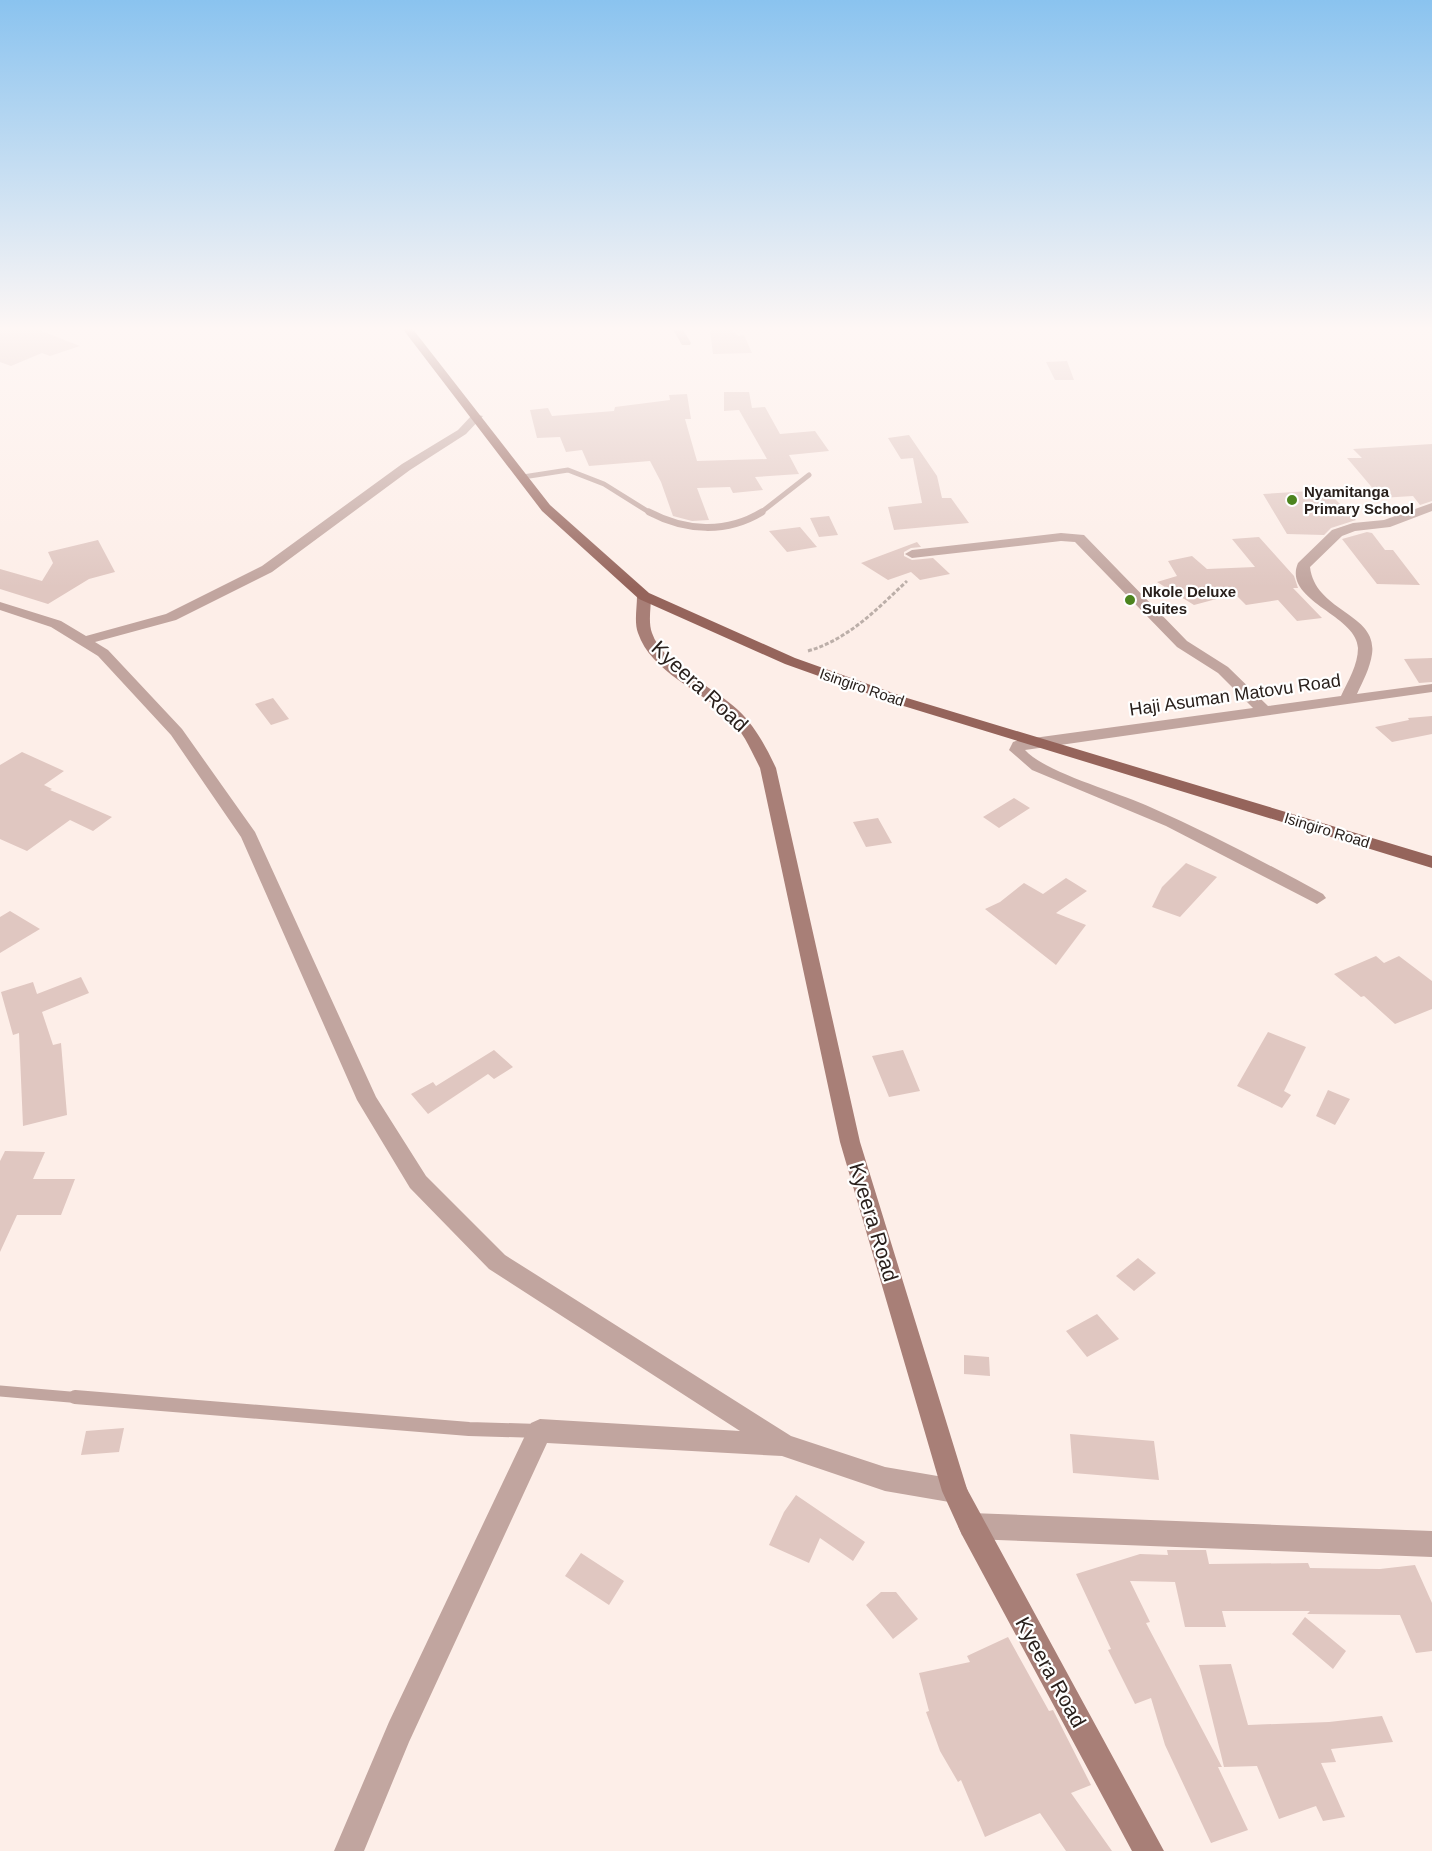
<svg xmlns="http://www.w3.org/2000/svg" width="1432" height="1851" viewBox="0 0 1432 1851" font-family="Arial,sans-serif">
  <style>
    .building { fill: #e0c7c1 }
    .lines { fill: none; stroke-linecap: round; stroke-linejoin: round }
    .path { stroke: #bcafa9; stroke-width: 3; stroke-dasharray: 4 2; stroke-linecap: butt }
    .lane-far3 { stroke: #c1a59f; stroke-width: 5 }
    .lane-far2 { stroke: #c1a59f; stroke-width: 7 }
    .lane-far1 { stroke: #c1a59f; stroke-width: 11 }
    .lane { stroke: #c1a59f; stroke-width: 14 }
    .street { fill: #c1a59f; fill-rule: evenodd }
    .secondary { fill: #a87f77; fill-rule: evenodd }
    .primary { fill: #95645b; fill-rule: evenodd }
    .poi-dot { fill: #4c841e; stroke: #fff; stroke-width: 2 }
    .labels { text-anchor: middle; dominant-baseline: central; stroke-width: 4.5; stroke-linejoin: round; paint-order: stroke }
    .far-poi-label { font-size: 15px; font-weight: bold; fill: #29201c; stroke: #fff; text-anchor: start }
    .far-street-label { font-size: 15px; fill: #29201c; stroke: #fff }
    .street-label { font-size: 18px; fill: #29201c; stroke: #fff }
    .near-street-label { font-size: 21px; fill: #29201c; stroke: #fff }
  </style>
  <rect width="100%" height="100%" fill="#fdeee8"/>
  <path class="building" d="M 0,328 L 34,328 L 80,346 L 50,356 L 42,353 L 11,366 L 0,362 Z
    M 728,328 L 739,336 L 744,335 L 752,353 L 713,354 L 710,331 Z
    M 1067,361 L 1074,380 L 1055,380 L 1046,362 Z
    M 724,392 L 749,392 L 752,408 L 765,407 L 780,434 L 815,431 L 829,451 L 789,455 L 799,474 L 755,477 L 763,490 L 733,493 L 730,487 L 697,488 L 709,520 L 692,521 L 673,516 L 661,482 L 650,461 L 589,466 L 582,450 L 566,452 L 560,437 L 537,438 L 530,410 L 548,408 L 552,416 L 614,411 L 615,407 L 670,400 L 669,395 L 687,394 L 691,419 L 685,419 L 697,461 L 767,459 L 739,410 L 724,411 Z
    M 909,435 L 937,476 L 942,498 L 951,498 L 969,523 L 894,530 L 888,507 L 922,503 L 913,458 L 901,459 L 888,438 Z
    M 1432,444 L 1432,501 L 1420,505 L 1413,496 L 1381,498 L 1347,458 L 1362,458 L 1353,449 Z
    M 1326,490 L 1356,520 L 1331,528 L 1324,535 L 1287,534 L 1263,494 Z
    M 829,516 L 838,535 L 819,537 L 810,518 Z
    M 800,527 L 817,547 L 787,552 L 769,531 Z
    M 1367,532 L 1372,533 L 1385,550 L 1393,550 L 1420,585 L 1377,584 L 1342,539 Z
    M 1259,537 L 1294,576 L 1298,588 L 1293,588 L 1322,618 L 1297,621 L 1278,600 L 1246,605 L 1235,594 L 1194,605 L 1157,582 L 1177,576 L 1168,561 L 1192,556 L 1207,569 L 1255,567 L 1232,539 Z
    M 98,540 L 115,572 L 89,579 L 48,604 L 0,589 L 0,569 L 42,581 L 53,563 L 48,552 Z
    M 917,542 L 921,547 L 911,548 L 904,552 L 904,556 L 912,560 L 933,558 L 950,574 L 920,580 L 911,572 L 888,580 L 861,563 Z
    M 1432,658 L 1432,682 L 1419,683 L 1404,659 Z
    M 273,698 L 289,719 L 271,725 L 255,704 Z
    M 1432,716 L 1432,734 L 1392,742 L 1375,727 L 1409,720 L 1408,718 Z
    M 22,752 L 64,771 L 44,785 L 52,789 L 50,790 L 112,817 L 93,831 L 70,820 L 27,851 L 0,839 L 0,765 Z
    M 1014,798 L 1030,808 L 999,828 L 983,817 Z
    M 878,818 L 892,843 L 866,847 L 853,822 Z
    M 1186,863 L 1217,877 L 1180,917 L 1152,907 L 1162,887 Z
    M 1066,878 L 1087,891 L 1056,913 L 1086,925 L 1056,965 L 985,909 L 1000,902 L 1024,883 L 1043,894 Z
    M 10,911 L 40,929 L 0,953 L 0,917 Z
    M 1376,956 L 1384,963 L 1399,956 L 1432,981 L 1432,1009 L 1395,1024 L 1364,996 L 1361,997 L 1334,974 Z
    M 81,977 L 89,993 L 42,1012 L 53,1045 L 61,1043 L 67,1115 L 23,1126 L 19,1033 L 13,1035 L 1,992 L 33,982 L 37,994 Z
    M 1268,1032 L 1306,1047 L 1284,1091 L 1291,1095 L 1282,1108 L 1237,1086 Z
    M 494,1050 L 513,1067 L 494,1079 L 488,1074 L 428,1114 L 411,1094 L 433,1082 L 436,1086 Z
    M 903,1050 L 920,1091 L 889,1097 L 872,1056 Z
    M 1328,1090 L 1350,1099 L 1335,1125 L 1316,1116 Z
    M 5,1151 L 45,1152 L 33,1179 L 75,1179 L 61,1215 L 17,1215 L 0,1252 L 0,1161 Z
    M 1138,1258 L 1156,1273 L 1134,1291 L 1116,1276 Z
    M 1097,1314 L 1119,1339 L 1087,1357 L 1066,1331 Z
    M 964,1355 L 989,1357 L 990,1376 L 964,1374 Z
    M 124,1428 L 119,1452 L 81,1455 L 86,1431 Z
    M 1070,1434 L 1154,1441 L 1159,1480 L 1073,1473 Z
    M 796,1495 L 865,1542 L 853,1561 L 820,1538 L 809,1563 L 769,1545 L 784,1512 Z
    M 1167,1550 L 1206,1550 L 1209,1564 L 1308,1563 L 1310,1568 L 1380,1569 L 1415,1565 L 1432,1603 L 1432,1651 L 1416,1653 L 1400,1615 L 1307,1614 L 1310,1611 L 1222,1611 L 1226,1627 L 1185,1627 L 1175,1582 L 1130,1581 L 1150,1622 L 1146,1623 L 1222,1767 L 1218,1767 L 1248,1830 L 1211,1843 L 1165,1745 L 1151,1698 L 1135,1704 L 1108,1650 L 1111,1649 L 1076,1574 L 1140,1554 L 1168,1555 Z
    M 581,1553 L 624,1581 L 609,1605 L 565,1576 Z
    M 881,1592 L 896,1592 L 918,1619 L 893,1639 L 866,1605 Z
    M 1305,1617 L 1346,1651 L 1333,1669 L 1292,1634 Z
    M 1008,1637 L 1049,1711 L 1053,1710 L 1091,1785 L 1071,1793 L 1112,1851 L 1066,1851 L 1040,1813 L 985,1837 L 961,1780 L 958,1782 L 940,1751 L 926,1712 L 929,1711 L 919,1673 L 970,1662 L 967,1656 Z
    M 1231,1664 L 1248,1725 L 1329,1722 L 1382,1716 L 1393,1742 L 1331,1749 L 1336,1762 L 1321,1763 L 1345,1817 L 1323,1821 L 1316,1806 L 1279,1819 L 1257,1766 L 1224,1767 L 1199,1665 Z"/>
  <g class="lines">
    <path class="path" d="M 808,651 C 849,639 877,609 907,581"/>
    <path class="lane-far3" d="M 523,477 L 568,470 L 604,484 L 652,514
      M 759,514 L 809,475"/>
    <path class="lane-far2" d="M 649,512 C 685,531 726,534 762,512"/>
    <path class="lane-far1" d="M 0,1391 L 93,1399"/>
    <path class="lane" d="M 75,1397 L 469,1429 L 539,1431"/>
    <path class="street" d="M 672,328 L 682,328 L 691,343 L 690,345 L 682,345 Z
      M 473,414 L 483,416 L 466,434 L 410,470 L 272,572 L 176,620 L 95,642 L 108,650 L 182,729 L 255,832 L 376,1097 L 426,1176 L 505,1255 L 791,1436 L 885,1467 L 955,1479 L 964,1482 L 968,1491 L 964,1500 L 955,1503 L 885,1491 L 782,1456 L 547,1443 L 409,1742 L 364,1851 L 334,1851 L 389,1722 L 531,1423 L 540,1419 L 740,1431 L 489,1269 L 410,1188 L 357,1100 L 241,837 L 171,735 L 98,656 L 51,627 L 0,610 L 0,602 L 61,621 L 86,636 L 166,614 L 262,566 L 402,464 L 458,430 Z
      M 1432,503 L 1432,511 L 1390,527 L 1355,531 L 1342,536 L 1310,567 C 1315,612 1378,613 1372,654 C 1370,668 1363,681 1357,694 L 1432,684 L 1432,692 L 1025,750 C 1044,772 1120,793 1150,807 C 1209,833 1266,863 1323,894 L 1326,898 L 1317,904 L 1166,826 L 1032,770 L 1009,750 L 1013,742 L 1019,740 L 1253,708 L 1218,673 L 1177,647 L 1075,542 L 1061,541 L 912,558 L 905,554 L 912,550 L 1061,533 L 1084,535 L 1187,641 L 1228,667 L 1268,706 L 1341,696 C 1348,681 1358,665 1358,648 C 1357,615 1282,601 1298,563 L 1332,530 L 1353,523 L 1384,520 Z
      M 971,1513 L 1432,1531 L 1432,1557 L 971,1539 L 962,1535 L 958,1526 L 962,1517 Z"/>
    <path class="secondary" d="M 644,592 L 651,596 C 651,608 648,622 652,633 C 663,665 714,687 738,710 C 755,726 766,747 776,768 L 860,1142 L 967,1489 L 1164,1851 L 1132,1851 L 962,1535 L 942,1491 L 840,1142 L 760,768 C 751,750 743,731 728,717 C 701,690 651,672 638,633 C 634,622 637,608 637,596 Z"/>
    <path class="primary" d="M 402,328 L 412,328 L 550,505 L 649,593 L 795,658 L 907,698 L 1432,856 L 1432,868 L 897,704 L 785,664 L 639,599 L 542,511 Z"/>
  </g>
  <linearGradient id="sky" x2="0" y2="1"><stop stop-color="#8ac3ef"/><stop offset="0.56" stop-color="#fef7f5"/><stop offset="1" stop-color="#fef7f5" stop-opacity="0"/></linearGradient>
  <rect width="1432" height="587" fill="url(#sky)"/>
  <g class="poi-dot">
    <circle cx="1292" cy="500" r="6"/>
    <circle cx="1130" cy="600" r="6"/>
  </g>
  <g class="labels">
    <g class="far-poi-label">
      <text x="1304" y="491">Nyamitanga<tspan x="1304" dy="17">Primary School</tspan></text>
      <text x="1142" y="591">Nkole Deluxe<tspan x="1142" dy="17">Suites</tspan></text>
    </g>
    <g class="far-street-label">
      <text transform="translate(862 687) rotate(19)">Isingiro Road</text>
      <text transform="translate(1327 830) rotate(17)">Isingiro Road</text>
    </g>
    <g class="street-label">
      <text transform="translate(1235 695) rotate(-8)">Haji Asuman Matovu Road</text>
    </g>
    <g class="near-street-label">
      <text transform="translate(700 686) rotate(43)">Kyeera Road</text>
      <text transform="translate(874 1222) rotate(73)">Kyeera Road</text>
      <text transform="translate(1051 1672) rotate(61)">Kyeera Road</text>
    </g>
  </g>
</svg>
